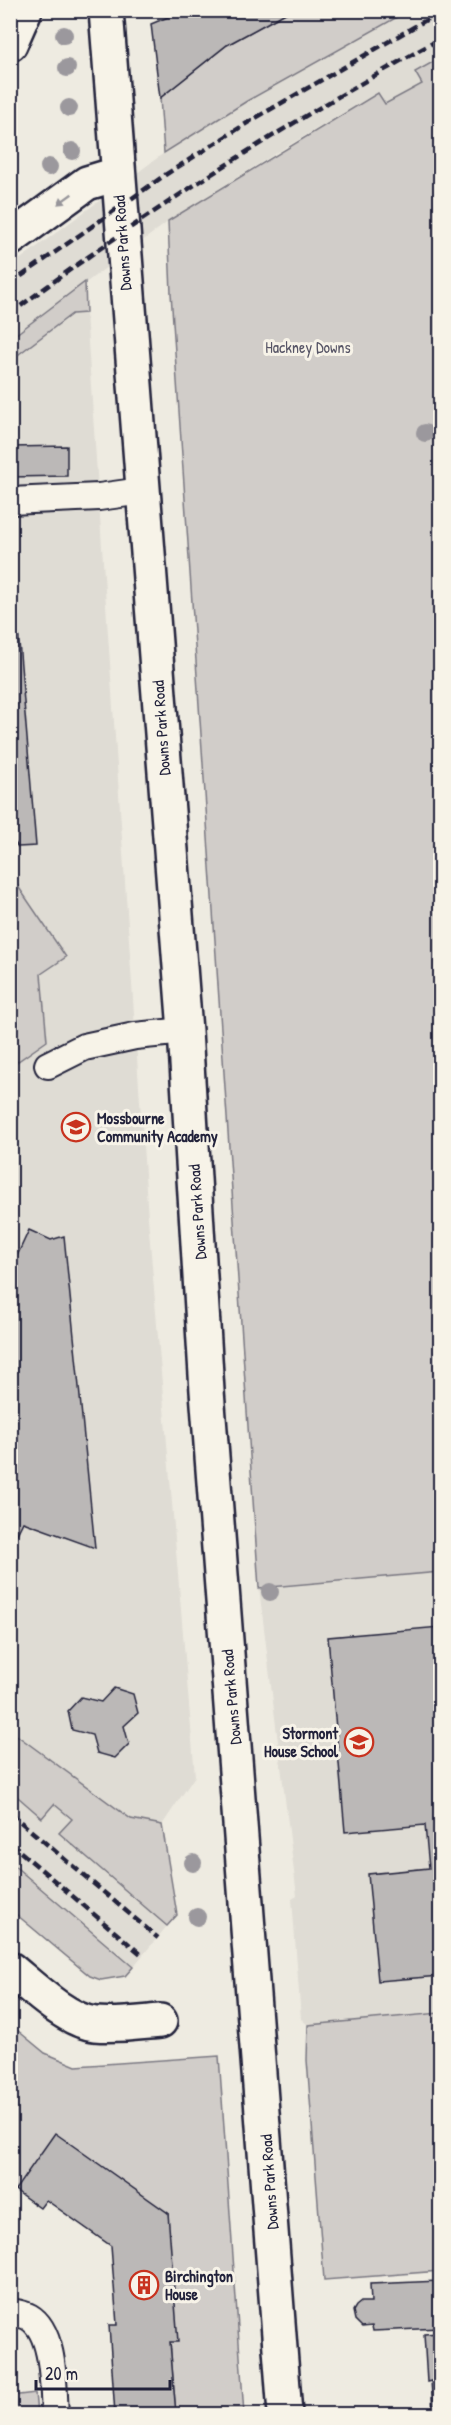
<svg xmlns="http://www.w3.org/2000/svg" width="451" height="2425" viewBox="0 0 451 2425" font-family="'Patrick Hand',sans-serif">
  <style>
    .built { fill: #dfdcd4 }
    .green { fill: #d1cdc9; stroke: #7a7882; stroke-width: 1.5 }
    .building { fill: #bbb8b7; stroke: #22223b; stroke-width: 1.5 }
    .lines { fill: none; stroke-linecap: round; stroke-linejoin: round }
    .service-casing { stroke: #22223b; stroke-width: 30 }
    .minor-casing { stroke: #22223b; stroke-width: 38 }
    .service { stroke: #f7f3e8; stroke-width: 26 }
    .minor { stroke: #f7f3e8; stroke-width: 33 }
    .rail { stroke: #22223b; stroke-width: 4.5; stroke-dasharray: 9 4.5; stroke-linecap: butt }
    .tree { fill: #9b989d }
    .oneway { fill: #97959a }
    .labels { text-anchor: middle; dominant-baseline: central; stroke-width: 6; stroke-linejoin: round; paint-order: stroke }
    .street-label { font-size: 16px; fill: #22223b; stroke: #f7f3e8 }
    .park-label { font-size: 16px; fill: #575566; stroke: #f7f3e8 }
    .poi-label { font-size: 16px; font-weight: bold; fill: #22223b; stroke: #f7f3e8; text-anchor: start }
  </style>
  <rect width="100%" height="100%" fill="#eeebe1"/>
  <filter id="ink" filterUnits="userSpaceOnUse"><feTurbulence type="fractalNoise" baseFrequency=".0167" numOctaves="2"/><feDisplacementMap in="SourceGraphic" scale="12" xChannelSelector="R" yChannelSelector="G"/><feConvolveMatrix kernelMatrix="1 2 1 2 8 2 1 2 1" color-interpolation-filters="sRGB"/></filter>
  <g filter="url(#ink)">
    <path class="built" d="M 408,11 L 440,11 L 440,58 L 416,72 L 422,84 L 384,105 L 377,93 L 286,147 L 180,213 L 11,338 L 11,266 L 164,153 L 247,101 Z
      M 86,313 L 148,1218 L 195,1776 L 162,1825 L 131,1819 L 11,1731 L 11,360 L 73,314 Z
      M 440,1572 L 440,2013 L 308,2025 L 301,2019 L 292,1899 L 297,1896 L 259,1588 Z
      M 10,1791 L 42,1818 L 54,1804 L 72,1819 L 60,1834 L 167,1926 L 133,1967 L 11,1863 Z"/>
    <path class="green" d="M 291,10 L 408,11 L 247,101 L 164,153 L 160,98 L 227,45 Z
      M 440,58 L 440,1572 L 259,1588 L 171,293 L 168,221 L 378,93 L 385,104 L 422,84 L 415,72 Z
      M 85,282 L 86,313 L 72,314 L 11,360 L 11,338 Z
      M 11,876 L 66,957 L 41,974 L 47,1041 L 11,1066 Z
      M 11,1731 L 131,1819 L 162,1825 L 177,1915 L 167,1926 L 59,1833 L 72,1819 L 54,1804 L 42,1818 L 11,1791 Z
      M 11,1863 L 133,1967 L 125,1976 L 101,1980 L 90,1976 L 11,1910 Z
      M 440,2013 L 440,2271 L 324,2280 L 307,2060 L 308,2025 Z
      M 17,2030 L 45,2053 L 76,2066 L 219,2056 L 244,2414 L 176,2414 L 170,2342 L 168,2213 L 15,2190 L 10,2176 L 10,2039 Z
      M 35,2393 L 37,2414 L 11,2414 L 11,2396 Z"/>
    <path class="building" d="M 185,10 L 291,10 L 227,45 L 160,98 L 151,24 Z
      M 67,446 L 67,476 L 10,477 L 10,447 Z
      M 12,558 L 36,846 L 18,847 L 10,836 Z
      M 29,1230 L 51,1240 L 64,1236 L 95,1548 L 23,1522 L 10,1548 L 10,1271 Z
      M 440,1627 L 440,1976 L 378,1981 L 368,1874 L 429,1868 L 425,1825 L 345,1832 L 328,1637 Z
      M 114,1688 L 133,1694 L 138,1713 L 124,1726 L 129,1744 L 115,1758 L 97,1753 L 92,1735 L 72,1730 L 68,1711 L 81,1697 L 101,1702 Z
      M 55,2133 L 168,2213 L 178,2342 L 170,2342 L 176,2414 L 115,2414 L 109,2325 L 117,2325 L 111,2246 L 46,2200 L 40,2208 L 15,2190 Z
      M 440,2281 L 440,2328 L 373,2331 L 372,2326 L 362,2327 L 355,2320 L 353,2311 L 356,2306 L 361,2302 L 371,2302 L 370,2284 Z
      M 440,2333 L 440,2414 L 428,2414 L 427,2410 L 433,2410 L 431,2381 L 427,2382 L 424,2334 Z"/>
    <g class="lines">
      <g class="service-casing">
        <path id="service" d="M 10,501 L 99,497 L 142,491
          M 48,1065 L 84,1047 L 135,1036 L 185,1031
          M 10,2312 C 16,2313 24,2314 29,2317 C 55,2332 53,2388 55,2414"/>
      </g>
      <g class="minor-casing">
        <path id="minor" d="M 106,10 L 185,1031 L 207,1391 L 285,2414
          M 10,44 L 25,10
          M 10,239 L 87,183 L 117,174
          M 10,1969 C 32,1987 67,2021 95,2024 C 116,2026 138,2023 160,2021"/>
      </g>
      <use href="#service" class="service"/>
      <use href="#minor" class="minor"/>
      <path class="rail" d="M 10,284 L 165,175 L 252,120 L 440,12
        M 10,314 C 146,211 291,121 440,39
        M 10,1813 L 158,1938
        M 10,1843 L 142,1955"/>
    </g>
    <g class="tree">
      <circle cx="64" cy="35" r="9"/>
      <circle cx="67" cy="68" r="9"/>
      <circle cx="69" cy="108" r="9"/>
      <circle cx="72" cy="151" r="9"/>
      <circle cx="49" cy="167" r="9"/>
      <circle cx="425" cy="433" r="9"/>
      <circle cx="270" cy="1592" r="9"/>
      <circle cx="193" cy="1863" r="9"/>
      <circle cx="197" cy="1917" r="9"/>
    </g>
    <defs><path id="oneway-solid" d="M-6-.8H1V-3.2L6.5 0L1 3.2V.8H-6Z" transform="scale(1.5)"/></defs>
    <use class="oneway" href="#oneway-solid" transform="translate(65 199) rotate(144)"/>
  </g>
  <defs>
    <g id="school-ring" transform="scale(1.5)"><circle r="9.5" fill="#f7f3e8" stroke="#c8321e" stroke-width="1.5"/><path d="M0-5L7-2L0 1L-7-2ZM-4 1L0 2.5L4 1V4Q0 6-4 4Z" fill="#c8321e"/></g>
    <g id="building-ring" transform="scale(1.5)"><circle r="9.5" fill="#f7f3e8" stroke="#c8321e" stroke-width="1.5"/><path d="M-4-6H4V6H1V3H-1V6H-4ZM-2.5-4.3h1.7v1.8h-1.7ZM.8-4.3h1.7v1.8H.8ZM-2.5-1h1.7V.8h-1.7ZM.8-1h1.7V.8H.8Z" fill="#c8321e"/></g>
  </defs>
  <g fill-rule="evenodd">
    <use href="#school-ring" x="76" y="1127"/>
    <use href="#school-ring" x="359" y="1742"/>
    <use href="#building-ring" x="144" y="2285"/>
  </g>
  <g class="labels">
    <g class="street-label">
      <text transform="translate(122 243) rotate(-94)">Downs Park Road</text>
      <text transform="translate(161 728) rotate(-94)">Downs Park Road</text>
      <text transform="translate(197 1212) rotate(-94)">Downs Park Road</text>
      <text transform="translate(231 1697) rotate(-95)">Downs Park Road</text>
      <text transform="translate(269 2182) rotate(-94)">Downs Park Road</text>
    </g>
    <g class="park-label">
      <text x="308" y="347">Hackney Downs</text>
    </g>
    <g class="poi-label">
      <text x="97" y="1118">Mossbourne<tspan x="97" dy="18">Community Academy</tspan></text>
      <text x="338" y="1733" text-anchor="end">Stormont<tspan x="338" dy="18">House School</tspan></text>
      <text x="165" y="2276">Birchington<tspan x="165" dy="18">House</tspan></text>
    </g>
  </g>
  <rect width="451" height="2425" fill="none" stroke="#f7f3e8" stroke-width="36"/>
  <rect x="18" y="18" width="415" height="2389" fill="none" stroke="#22223b" stroke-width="2" filter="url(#ink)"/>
  <path d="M36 2380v9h134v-9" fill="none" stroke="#22223b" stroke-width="3"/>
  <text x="45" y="2380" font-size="18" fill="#22223b" stroke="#f7f3e8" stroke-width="4.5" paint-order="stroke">20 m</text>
</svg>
